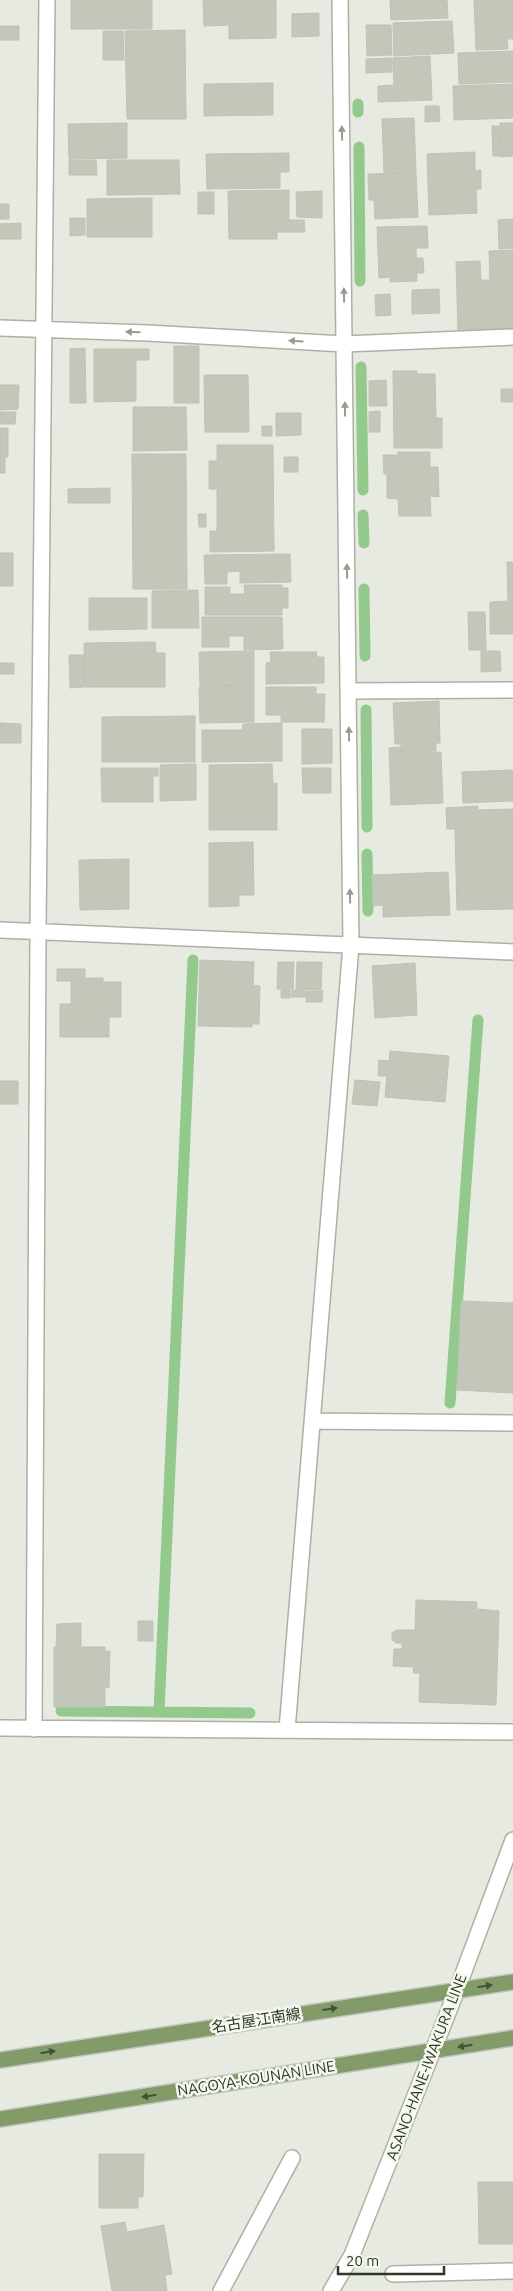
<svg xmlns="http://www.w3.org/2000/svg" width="513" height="2291" viewBox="0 0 513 2291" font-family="Ubuntu,'Noto Sans JP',sans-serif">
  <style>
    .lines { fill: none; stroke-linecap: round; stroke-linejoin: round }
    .stream { stroke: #94c98e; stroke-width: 11 }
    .building { fill: #c3c7b9; stroke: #bec2b4 }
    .minor-casing { stroke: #acb1a4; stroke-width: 18 }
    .secondary-casing { stroke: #acb4a1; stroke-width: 18 }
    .primary-casing { stroke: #c4c7c1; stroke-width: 18 }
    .minor { stroke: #fff; stroke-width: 15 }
    .secondary { stroke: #fff; stroke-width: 15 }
    .primary { stroke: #839b69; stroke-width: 15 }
    .oneway { fill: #969c91 }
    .oneway2 { fill: #435134 }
    .labels { text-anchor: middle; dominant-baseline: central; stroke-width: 5; stroke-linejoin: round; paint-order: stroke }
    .street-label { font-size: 15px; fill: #2e3823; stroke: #f5f7f1 }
  </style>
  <rect width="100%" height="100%" fill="#e7eae1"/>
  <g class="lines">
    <path class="stream" d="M 358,104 L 358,112
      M 359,147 L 360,281
      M 361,367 L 363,490
      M 363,515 L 364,543
      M 364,589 L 365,656
      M 366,710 L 367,827
      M 367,854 L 368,911
      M 450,1403 L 478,1020
      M 61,1711 L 250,1713
      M 159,1712 L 193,960"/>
  </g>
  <path class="building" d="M 71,0 L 98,0 L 98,29 L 71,29 Z
    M 99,0 L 152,0 L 152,29 L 99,29 Z
    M 203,0 L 276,0 L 276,38 L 229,39 L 229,25 L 204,26 Z
    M 390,0 L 447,0 L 448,18 L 391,20 Z
    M 474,0 L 513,0 L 513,39 L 507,39 L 508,49 L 476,50 Z
    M 319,13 L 319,36 L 292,37 L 292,14 Z
    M 452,21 L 454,53 L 394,56 L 393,23 Z
    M 366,25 L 391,25 L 392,55 L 367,56 Z
    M 0,26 L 19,26 L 19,40 L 0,40 Z
    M 185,30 L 186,119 L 127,119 L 125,31 Z
    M 103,31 L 123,31 L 124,60 L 103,60 Z
    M 513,51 L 513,82 L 459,84 L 458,53 Z
    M 430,56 L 432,100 L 378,102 L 378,86 L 394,85 L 393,58 Z
    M 392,58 L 392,72 L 366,73 L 366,59 Z
    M 273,83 L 273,115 L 204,116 L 204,84 Z
    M 513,84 L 513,118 L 454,120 L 453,86 Z
    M 425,106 L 439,106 L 440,121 L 425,122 Z
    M 414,118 L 416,172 L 384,173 L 382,119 Z
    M 127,123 L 127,158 L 69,159 L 68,124 Z
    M 500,123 L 513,123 L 513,156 L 501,157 Z
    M 492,126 L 499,126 L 500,156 L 493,156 Z
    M 475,152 L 475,171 L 481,170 L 481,189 L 476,189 L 477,213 L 429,215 L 427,154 Z
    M 289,153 L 289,172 L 280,172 L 280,188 L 207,189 L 206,154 Z
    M 69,160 L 96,160 L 97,175 L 69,175 Z
    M 107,160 L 179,160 L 180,194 L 107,195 Z
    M 416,173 L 418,217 L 375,219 L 374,200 L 369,200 L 368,174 Z
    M 289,190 L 289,220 L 304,220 L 305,232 L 277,232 L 277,239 L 229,239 L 228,191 Z
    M 322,191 L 322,218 L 297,217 L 296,192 Z
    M 198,192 L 214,192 L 214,214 L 198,214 Z
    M 152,198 L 152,237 L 87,237 L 87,199 Z
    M 0,204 L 9,204 L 9,219 L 0,219 Z
    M 70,218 L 85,218 L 85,235 L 70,236 Z
    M 513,219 L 513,248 L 499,249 L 498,220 Z
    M 21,223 L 21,239 L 0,239 L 0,224 Z
    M 427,226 L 428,248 L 416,248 L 417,281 L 390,282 L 390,277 L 379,278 L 377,227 Z
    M 513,250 L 513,329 L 458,331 L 456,262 L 480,261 L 481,280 L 490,280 L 489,251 Z
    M 416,258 L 423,258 L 424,273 L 417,273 Z
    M 439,289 L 440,313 L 412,314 L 412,290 Z
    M 390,294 L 391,315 L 376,316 L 375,295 Z
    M 174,346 L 199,346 L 199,403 L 174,403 Z
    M 85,348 L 86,403 L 70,403 L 70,349 Z
    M 94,349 L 149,349 L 149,360 L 136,360 L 136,401 L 94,402 Z
    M 393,371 L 417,371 L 417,374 L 435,374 L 436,418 L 442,418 L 442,448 L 394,448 Z
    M 204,375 L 248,375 L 249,432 L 205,432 Z
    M 386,380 L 387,406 L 369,406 L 369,381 Z
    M 0,385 L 19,385 L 18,409 L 0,410 Z
    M 501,389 L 513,389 L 513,402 L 501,402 Z
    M 133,407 L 186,407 L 187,450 L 133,451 Z
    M 380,411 L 380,432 L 369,432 L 369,412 Z
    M 0,412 L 16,412 L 15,424 L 0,424 Z
    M 276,413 L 301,413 L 301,435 L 276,436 Z
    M 262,426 L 272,426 L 272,436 L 262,436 Z
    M 0,428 L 8,428 L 8,457 L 5,457 L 5,473 L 0,473 Z
    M 217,445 L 273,445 L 274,551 L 210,552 L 210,531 L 217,531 L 217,489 L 209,489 L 209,461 L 217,461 Z
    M 398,452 L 430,452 L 430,467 L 438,467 L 439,497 L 430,496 L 431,516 L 399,516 L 398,499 L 387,498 L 387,474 L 384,474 L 383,455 L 398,455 Z
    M 132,454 L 186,454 L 187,589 L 133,589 Z
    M 284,457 L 298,457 L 298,472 L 284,472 Z
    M 110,488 L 110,503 L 68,503 L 68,489 Z
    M 198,514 L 206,514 L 206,527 L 199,527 Z
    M 0,553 L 13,553 L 13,586 L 0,586 Z
    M 290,554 L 291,582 L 240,583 L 240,571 L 227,572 L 227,584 L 205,584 L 204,555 Z
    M 507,562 L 513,562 L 513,634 L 490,634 L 490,602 L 508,601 Z
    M 244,585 L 282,585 L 281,588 L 288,588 L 288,608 L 282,608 L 282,615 L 205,615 L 205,587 L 230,587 L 230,594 L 245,594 Z
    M 198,590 L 199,628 L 152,628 L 152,591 Z
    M 89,598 L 147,598 L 147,629 L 89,630 Z
    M 468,612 L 485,612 L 486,650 L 469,650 Z
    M 202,617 L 282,617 L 283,649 L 244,650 L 244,636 L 229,636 L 229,647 L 202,647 Z
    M 155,642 L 156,653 L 165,653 L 165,687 L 85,687 L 84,643 Z
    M 254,651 L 254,685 L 200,686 L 199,652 Z
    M 481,651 L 500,651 L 501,671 L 481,672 Z
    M 270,652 L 317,652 L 316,657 L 324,657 L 324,683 L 266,684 L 266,663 L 271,662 Z
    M 69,655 L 84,655 L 84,687 L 70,688 Z
    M 0,663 L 14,663 L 14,674 L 0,674 Z
    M 254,686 L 254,722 L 200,723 L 199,687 Z
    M 266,687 L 316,687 L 316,694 L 325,694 L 324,722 L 281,722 L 281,715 L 266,715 Z
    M 439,701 L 440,743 L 436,743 L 436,751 L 402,752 L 401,744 L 395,744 L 393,703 Z
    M 195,716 L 195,762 L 102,762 L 102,717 Z
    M 0,723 L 21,724 L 21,743 L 0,743 Z
    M 282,723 L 282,761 L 202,762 L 202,730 L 242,730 L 243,724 Z
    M 302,729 L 332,729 L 332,763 L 302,764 Z
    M 401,747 L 401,753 L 441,752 L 443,803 L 391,805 L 389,748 Z
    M 196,764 L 196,800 L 160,801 L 160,765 Z
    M 272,764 L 273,784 L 277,783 L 277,830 L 209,830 L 209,765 Z
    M 101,768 L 158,768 L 158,776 L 153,776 L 153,802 L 102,802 Z
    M 302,768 L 331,768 L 331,793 L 303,793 Z
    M 513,770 L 513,801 L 463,803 L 462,772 Z
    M 478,806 L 478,810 L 513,809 L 513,909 L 457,910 L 455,829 L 447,829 L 446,808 Z
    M 253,842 L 254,895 L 239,895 L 239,906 L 209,907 L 209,843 Z
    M 129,859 L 129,909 L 80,910 L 79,860 Z
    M 448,872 L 450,915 L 383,917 L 383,905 L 373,906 L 372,875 Z
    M 200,960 L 254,962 L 253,985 L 260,986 L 259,1024 L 252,1024 L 252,1027 L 198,1026 Z
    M 278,962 L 294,962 L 293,989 L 277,989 Z
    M 297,962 L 322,962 L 321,990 L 296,989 Z
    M 415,963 L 417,1015 L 375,1018 L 372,966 Z
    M 57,969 L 85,969 L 85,981 L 57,981 Z
    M 86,978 L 103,978 L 103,982 L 121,982 L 121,1017 L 109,1017 L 109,1037 L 60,1037 L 60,1004 L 71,1004 L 71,982 L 86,982 Z
    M 281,990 L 290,990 L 290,998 L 281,998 Z
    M 292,990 L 306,991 L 306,997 L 291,997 Z
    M 307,991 L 323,991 L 322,1002 L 306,1002 Z
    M 390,1051 L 449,1056 L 445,1102 L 385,1097 L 387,1076 L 378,1076 L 379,1060 L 389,1061 Z
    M 355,1080 L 380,1082 L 377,1106 L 352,1104 Z
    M 0,1081 L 18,1081 L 18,1104 L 0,1104 Z
    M 461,1301 L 513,1303 L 513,1393 L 457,1390 Z
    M 416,1600 L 477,1602 L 477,1609 L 499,1611 L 496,1705 L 419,1702 L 420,1673 L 413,1673 L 414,1667 L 393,1666 L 394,1649 L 402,1649 L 402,1643 L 396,1643 L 392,1640 L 392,1633 L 396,1630 L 415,1630 Z
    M 138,1621 L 153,1621 L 153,1641 L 138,1641 Z
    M 81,1623 L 81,1646 L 56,1646 L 57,1624 Z
    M 54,1647 L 105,1647 L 105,1651 L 110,1651 L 109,1688 L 105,1687 L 105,1707 L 54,1707 Z
    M 99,2154 L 144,2154 L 143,2197 L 138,2197 L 138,2208 L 99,2208 Z
    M 478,2182 L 513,2182 L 513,2244 L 479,2244 Z
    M 125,2222 L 127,2232 L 164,2225 L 172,2274 L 165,2275 L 167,2291 L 112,2291 L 101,2226 Z"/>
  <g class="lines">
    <g class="minor-casing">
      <path id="minor" d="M 0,328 L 147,333 L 344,344 L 513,337
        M 348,691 L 513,690
        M 0,930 L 513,952
        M 313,1421 L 513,1423
        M 0,1728 L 512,1732
        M 34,1729 L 38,931 L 47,0
        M 287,1730 L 351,945 L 340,0
        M 393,2274 L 513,2271
        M 221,2291 L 292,2158"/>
    </g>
    <g class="secondary-casing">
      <path id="secondary" d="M 331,2291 L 352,2255 L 457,1990 L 513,1840"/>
    </g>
    <g class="primary-casing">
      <path id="primary" d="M 0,2060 L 513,1982
        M 0,2119 L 513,2038"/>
    </g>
    <use href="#minor" class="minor"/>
    <use href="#secondary" class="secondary"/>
    <use href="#primary" class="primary"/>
  </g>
  <defs><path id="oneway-solid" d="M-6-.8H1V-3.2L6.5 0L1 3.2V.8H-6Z" transform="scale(1.25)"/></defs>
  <g class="oneway">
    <use href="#oneway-solid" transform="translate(342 133) rotate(-91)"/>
    <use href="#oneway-solid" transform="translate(344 295) rotate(-91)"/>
    <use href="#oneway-solid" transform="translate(133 332) rotate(-178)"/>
    <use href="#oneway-solid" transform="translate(296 341) rotate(-177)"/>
    <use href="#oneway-solid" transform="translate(345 409) rotate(-91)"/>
    <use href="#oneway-solid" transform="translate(347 571) rotate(-91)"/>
    <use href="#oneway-solid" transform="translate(349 734) rotate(-91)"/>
    <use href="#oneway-solid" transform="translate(350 896) rotate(-91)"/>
  </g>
  <g class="oneway2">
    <use href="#oneway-solid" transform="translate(485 1986) rotate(-9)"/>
    <use href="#oneway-solid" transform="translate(330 2009) rotate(-8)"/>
    <use href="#oneway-solid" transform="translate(465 2046) rotate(171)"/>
    <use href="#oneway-solid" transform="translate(48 2052) rotate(-9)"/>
    <use href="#oneway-solid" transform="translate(149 2096) rotate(171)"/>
  </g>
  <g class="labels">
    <g class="street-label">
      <text transform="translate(256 2020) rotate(-9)">名古屋江南線</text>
      <text transform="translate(426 2067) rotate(-69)">ASANO-HANE-IWAKURA LINE</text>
      <text transform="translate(256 2078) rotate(-9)">NAGOYA-KOUNAN LINE</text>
    </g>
  </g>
  <path d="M338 2266v8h106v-8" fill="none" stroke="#2e3823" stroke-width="2.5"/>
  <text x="346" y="2266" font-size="15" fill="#2e3823" stroke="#f5f7f1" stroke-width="4" paint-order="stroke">20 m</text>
</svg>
